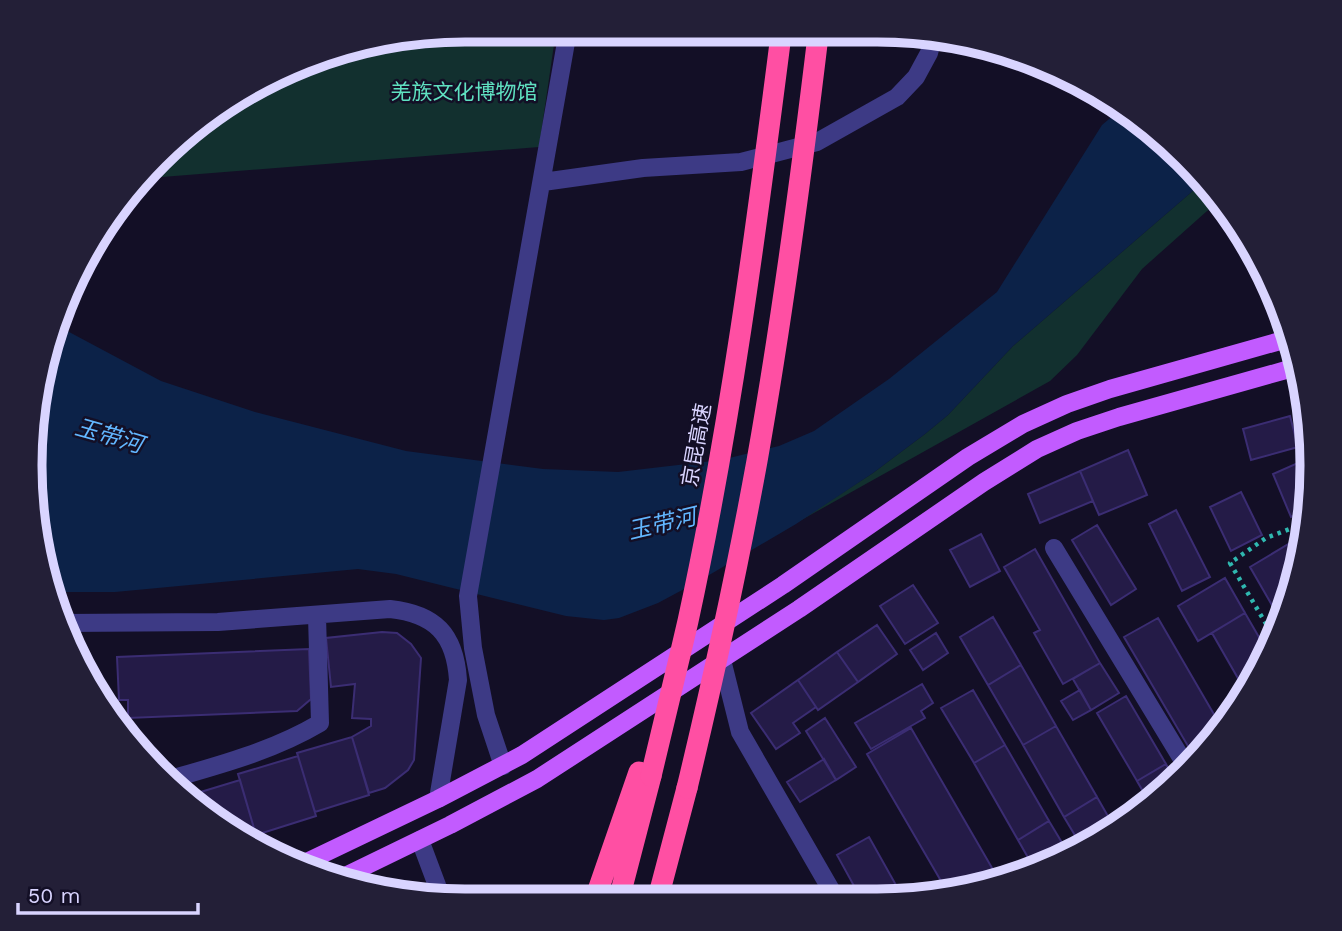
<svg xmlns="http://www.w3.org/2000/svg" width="1342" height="931" viewBox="0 0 1342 931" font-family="'Work Sans','Noto Sans SC',sans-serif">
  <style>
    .green { fill: #12302f }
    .water { fill: #0c2248 }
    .building { fill: #241b47; stroke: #3b2d73; stroke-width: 2 }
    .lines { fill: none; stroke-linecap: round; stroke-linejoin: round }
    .path { stroke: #2fb8b0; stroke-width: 4.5; stroke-dasharray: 3.5 5; stroke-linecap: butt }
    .minor { stroke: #3d3a85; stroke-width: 18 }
    .major { stroke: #c25bff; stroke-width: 18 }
    .highway { stroke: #ff4fa3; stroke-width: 21 }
    .highway-bridge { stroke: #ff4fa3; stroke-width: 21 }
    .labels { text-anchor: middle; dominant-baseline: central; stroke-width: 5; stroke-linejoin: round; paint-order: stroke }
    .park-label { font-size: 21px; fill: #5fe0c0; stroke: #130f26 }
    .street-label { font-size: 21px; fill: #d9d4ff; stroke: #130f26 }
    .water-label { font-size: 23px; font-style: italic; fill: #62b6ff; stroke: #130f26 }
    .rim { fill: none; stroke: #d9d4ff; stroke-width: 9 }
  </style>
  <rect width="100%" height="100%" fill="#130f26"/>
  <path class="green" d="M 466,30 L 556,31 L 539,147 L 137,179 L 224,103 L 352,45 Z
    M 1202,183 L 1217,205 L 1207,211 L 1142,269 L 1077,355 L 1050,381 L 796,523 L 873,473 L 925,434 L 948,415 L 1013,346 Z"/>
  <path class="water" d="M 1121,109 L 1185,158 L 1202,183 L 1013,346 L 948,415 L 925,434 L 873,473 L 796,524 L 699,581 L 658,603 L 619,618 L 604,620 L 566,616 L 396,574 L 358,569 L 115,592 L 52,592 L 38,550 L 33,409 L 56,325 L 161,381 L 255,412 L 406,451 L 543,469 L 618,472 L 721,460 L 779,446 L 814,431 L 889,379 L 997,292 L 1102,125 Z"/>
  <path class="building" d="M 1290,416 L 1298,447 L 1251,460 L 1243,429 Z
    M 1128,450 L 1147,495 L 1099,515 L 1080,471 Z
    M 1309,458 L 1312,466 L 1303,512 L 1291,517 L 1273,474 Z
    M 1080,471 L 1093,501 L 1040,523 L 1028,494 Z
    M 1241,492 L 1262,535 L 1231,551 L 1210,507 Z
    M 1176,510 L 1210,577 L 1182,591 L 1149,524 Z
    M 1097,525 L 1136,589 L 1111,605 L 1072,540 Z
    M 981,534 L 1000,571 L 970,587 L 950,550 Z
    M 1295,540 L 1297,543 L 1281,621 L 1250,567 Z
    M 1035,549 L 1100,663 L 1063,684 L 1034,633 L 1040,630 L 1004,567 Z
    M 1225,578 L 1245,613 L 1198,641 L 1178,606 Z
    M 913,585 L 938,623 L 905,644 L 880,606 Z
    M 1245,613 L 1267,651 L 1243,687 L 1212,633 Z
    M 993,617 L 1021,665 L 988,685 L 960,637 Z
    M 1158,618 L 1219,723 L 1195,758 L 1124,637 Z
    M 877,625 L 897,654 L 858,682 L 837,652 Z
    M 382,632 L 397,633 L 411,644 L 421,658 L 414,760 L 408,770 L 385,788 L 369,793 L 352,737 L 371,726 L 371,719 L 352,718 L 355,684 L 331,687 L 326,638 Z
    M 936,633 L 948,653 L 923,670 L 910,650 Z
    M 309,649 L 311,699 L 297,711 L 128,718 L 128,700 L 119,700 L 117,657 Z
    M 837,652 L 858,682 L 818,710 L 798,680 Z
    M 1100,663 L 1119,693 L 1091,710 L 1073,679 Z
    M 1021,665 L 1056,726 L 1023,745 L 988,685 Z
    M 798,680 L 816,707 L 793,723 L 800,733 L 776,749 L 751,713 Z
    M 922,684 L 933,703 L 921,711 L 925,718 L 871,749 L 855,723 Z
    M 973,690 L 1005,745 L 974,763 L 941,708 Z
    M 1080,690 L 1091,710 L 1073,720 L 1061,701 Z
    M 1126,696 L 1166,764 L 1137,781 L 1097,713 Z
    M 825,718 L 856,767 L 836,780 L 806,731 Z
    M 1056,726 L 1097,797 L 1064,817 L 1023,745 Z
    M 911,728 L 999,880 L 961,893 L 948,893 L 867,754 Z
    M 352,737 L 369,795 L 315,812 L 297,753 Z
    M 1005,745 L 1049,821 L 1018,840 L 974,763 Z
    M 298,756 L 316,816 L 256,835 L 238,774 Z
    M 824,759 L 836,780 L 800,802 L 787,782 Z
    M 1166,764 L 1175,781 L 1148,800 L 1137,781 Z
    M 240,780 L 256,835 L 258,841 L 195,799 L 194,794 Z
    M 1097,797 L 1113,825 L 1082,847 L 1064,817 Z
    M 1049,821 L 1070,856 L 1034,868 L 1018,840 Z
    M 869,837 L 901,894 L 859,895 L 837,855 Z"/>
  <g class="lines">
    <path class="path" d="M 1275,639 L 1230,563 L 1266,538 L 1300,525"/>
    <path class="minor" d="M 543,182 L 643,168 L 741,162 L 817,142 L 897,97 L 916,77 L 929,53 L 933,38
      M 1054,548 L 1188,769
      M 63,623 L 218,622 L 390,609 C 435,614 455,634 458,680 L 438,799
      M 722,660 L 740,732 L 834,895
      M 503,766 L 486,715 L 473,648 L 468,596 L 568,31
      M 167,780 C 219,765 273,751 320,723 L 317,616
      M 420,840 L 441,896"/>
    <path class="major" d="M 296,867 L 438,799 L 522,755 L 783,585 L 968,457 L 1023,424 L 1067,404 L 1110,389 L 1287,339
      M 343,877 L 450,825 L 537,779 L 799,609 L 984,482 L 1037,449 L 1077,431 L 1119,417 L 1293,368"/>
    <path class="highway" d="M 658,898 L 687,788
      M 595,899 L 639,772
      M 619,899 L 651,776"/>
    <path class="highway-bridge" d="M 651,776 C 663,725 676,673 688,621 C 730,428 756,231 781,35
      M 687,788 C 713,680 737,571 757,461 C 782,320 801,178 818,36"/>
  </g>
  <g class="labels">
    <g class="park-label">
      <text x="464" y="91">羌族文化博物馆</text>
    </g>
    <g class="street-label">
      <text transform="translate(696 445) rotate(-80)">京昆高速</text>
    </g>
    <g class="water-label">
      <text transform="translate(109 436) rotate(16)">玉带河</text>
      <text transform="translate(662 524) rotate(-13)">玉带河</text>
    </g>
  </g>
  <path d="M0 0H1342V931H0ZM465 42H877A423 423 0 0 1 1300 465V466A423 423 0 0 1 877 889H465A423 423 0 0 1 42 466V465A423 423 0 0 1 465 42Z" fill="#231f37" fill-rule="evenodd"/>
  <path class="rim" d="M465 42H877A423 423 0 0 1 1300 465V466A423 423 0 0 1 877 889H465A423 423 0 0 1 42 466V465A423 423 0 0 1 465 42Z"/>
  <path d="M18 903v10h180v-10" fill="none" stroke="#d9d4ff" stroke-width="3.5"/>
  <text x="28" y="903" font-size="21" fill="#d9d4ff" stroke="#130f26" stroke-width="5" paint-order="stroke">50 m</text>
</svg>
